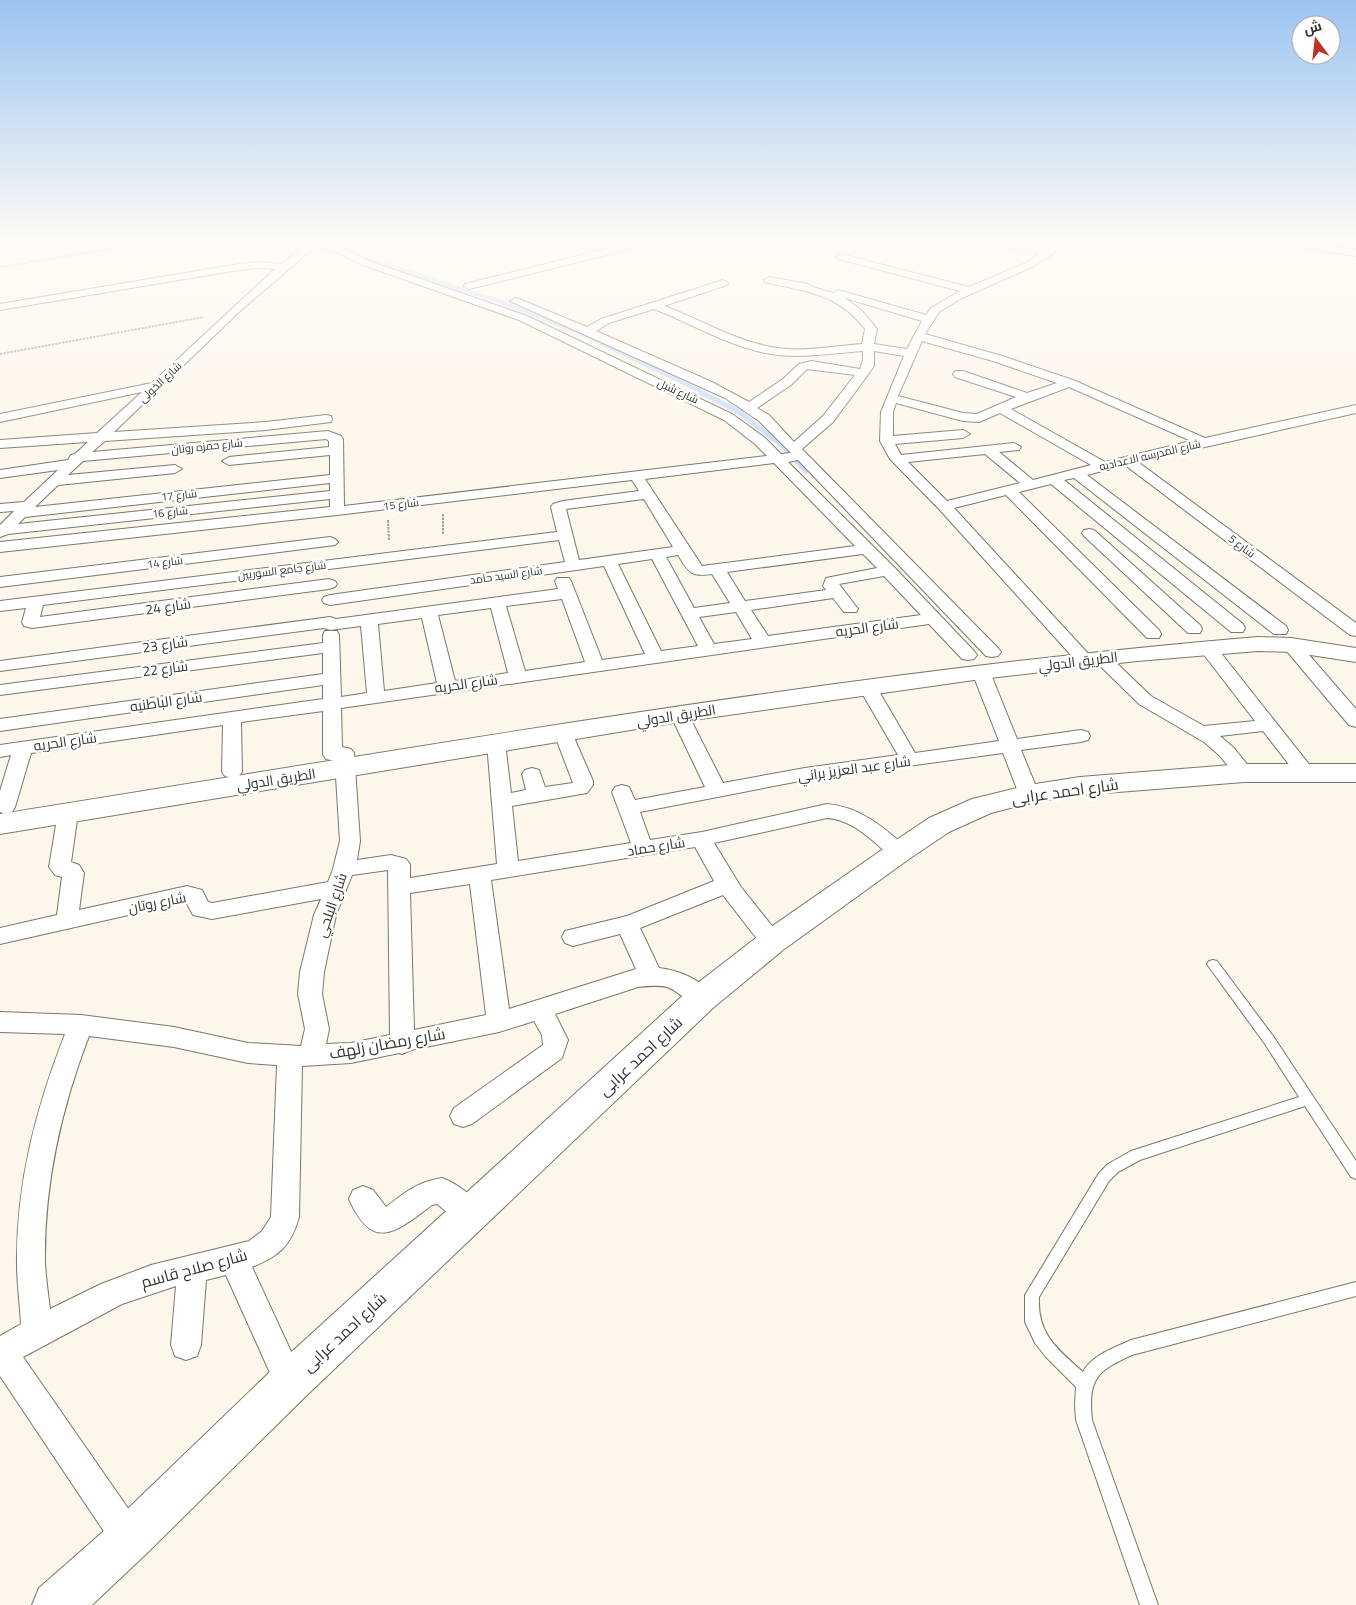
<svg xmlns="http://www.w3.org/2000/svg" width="1356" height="1605" viewBox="0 0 1356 1605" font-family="'Titillium Web',Cairo,sans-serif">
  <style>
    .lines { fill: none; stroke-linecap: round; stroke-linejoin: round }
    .stream-far1 { stroke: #c8ddff; stroke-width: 4 }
    .stream { stroke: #c8ddff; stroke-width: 5 }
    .lane-casing { stroke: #7c776c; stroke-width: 2 }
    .street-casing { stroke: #7c776c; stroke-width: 2 }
    .secondary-casing { stroke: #7c776c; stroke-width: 2 }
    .path { stroke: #a7a299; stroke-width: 2; stroke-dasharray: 2.5 1; stroke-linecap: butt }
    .lane { fill: #fff; fill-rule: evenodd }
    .street { fill: #fff; fill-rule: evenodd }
    .secondary { fill: #fff; fill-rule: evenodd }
    .labels { text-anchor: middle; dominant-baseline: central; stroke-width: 5; stroke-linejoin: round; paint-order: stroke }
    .far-street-label { font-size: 11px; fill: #35332e; stroke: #fff }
    .street-label { font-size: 14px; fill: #35332e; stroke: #fff }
    .near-street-label { font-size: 16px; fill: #35332e; stroke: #fff }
  </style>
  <rect width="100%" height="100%" fill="#fdf6ea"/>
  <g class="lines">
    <path class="stream-far1" d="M 337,241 L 360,256 L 501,302 L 580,333 L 700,391
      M 1316,245 L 1356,248"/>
    <path class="stream" d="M 697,390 L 739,412 L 784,447 L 806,471"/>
    <g class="lane-casing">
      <path id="lane" d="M 1213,960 L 1217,961 L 1273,1036 L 1356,1161 L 1356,1179 L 1351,1177 L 1305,1106 L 1140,1160 L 1118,1172 L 1109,1181 L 1039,1297 C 1037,1334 1057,1349 1083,1372 C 1092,1355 1114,1348 1131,1340 L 1356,1282 L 1356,1296 L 1132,1355 C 1096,1371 1088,1380 1092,1420 L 1158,1605 L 1140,1605 L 1076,1420 L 1075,1405 L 1076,1387 L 1046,1357 L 1035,1343 L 1025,1322 L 1025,1295 L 1099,1173 L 1108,1164 L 1131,1151 L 1299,1097 L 1265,1044 L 1209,967 L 1207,964 L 1209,961 Z"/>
    </g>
    <g class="street-casing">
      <path id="street" d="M 304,241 L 321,241 L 338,246 L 369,261 L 527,316 L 732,414 L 765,438 L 781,454 L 791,453 L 759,421 L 725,398 L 510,301 L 515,298 L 519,299 L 587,327 L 601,319 L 723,280 L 728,283 L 727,285 L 664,306 C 700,319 733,340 771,347 C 800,353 833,346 862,344 L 865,329 C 838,293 806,292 765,282 L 764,280 L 769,277 L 808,284 L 813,287 L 833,293 L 838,290 L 926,315 L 931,308 L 960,291 L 838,259 L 836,257 L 841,254 L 969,287 L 1026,263 L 1038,254 L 988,244 L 983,241 L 1001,241 L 1045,249 L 1057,241 L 1068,241 L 1051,255 L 1032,267 L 962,298 L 939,312 L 925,334 L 1002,356 L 1073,380 L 1205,438 L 1356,405 L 1356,413 L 1138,462 L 1356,623 L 1356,636 L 1350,635 L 1125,465 L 1087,475 L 1286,626 L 1288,630 L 1286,634 L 1274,634 L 1074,478 L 1064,480 L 1243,624 L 1245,628 L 1243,632 L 1231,632 L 1051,484 L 1019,492 L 1159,630 L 1161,634 L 1159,638 L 1147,638 L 1006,495 L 954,508 L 1094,660 L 1091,664 L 1085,665 L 1079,664 L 939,509 L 890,459 L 880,441 L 881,412 L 904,356 L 874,351 L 874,366 L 867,376 L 833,422 L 802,449 L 998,648 L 1001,652 L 998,656 L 992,657 L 986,656 L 798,460 L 788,462 L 895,568 L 974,651 L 977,655 L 974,659 L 968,660 L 962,659 L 929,624 L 341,708 L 342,747 L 351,749 L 354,753 L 360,841 L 357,860 L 391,855 L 406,859 L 410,864 L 410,878 L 497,864 L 487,743 L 489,739 L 496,737 L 503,739 L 505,743 L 511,793 L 526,790 L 522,774 L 525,770 L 532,768 L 539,770 L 545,787 L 573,783 L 554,733 L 556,729 L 563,727 L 570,729 L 572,733 L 593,781 L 593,785 L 587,793 L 512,806 L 518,861 L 631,843 L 612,792 L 615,787 L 622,785 L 629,787 L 635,800 L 705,787 L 670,714 L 673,710 L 679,708 L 685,710 L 688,714 L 723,783 L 805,768 L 898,755 L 859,688 L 862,684 L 868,683 L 874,684 L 877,688 L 915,753 L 999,741 L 972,672 L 975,668 L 981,667 L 987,668 L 990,672 L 1017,739 L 1081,730 L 1088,732 L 1090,736 L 1088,740 L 1081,742 L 1021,750 L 1039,794 L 1036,799 L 1029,801 L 1022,799 L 1019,794 L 1003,753 L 805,780 L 640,812 L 650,840 L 702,832 L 827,804 C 860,807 882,826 906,847 L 909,852 L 906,857 L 899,859 L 892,857 C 872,841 854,820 827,818 L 714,843 L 741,887 L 780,936 L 783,942 L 780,948 L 772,951 L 764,948 L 723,895 L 640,928 L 659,968 C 678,970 704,980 714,998 L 710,1005 C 691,1011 684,993 667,987 C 658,985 647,986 638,987 L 555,1014 L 568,1040 L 562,1058 L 472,1124 L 463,1127 L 454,1124 L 450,1116 L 454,1108 L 543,1045 L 542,1035 L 534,1021 L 499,1032 L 411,1050 L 402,1054 L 399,1053 L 351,1063 L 302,1066 L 299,1217 C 291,1246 279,1256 252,1267 L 305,1382 L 301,1393 L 290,1397 L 279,1393 L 226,1275 L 206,1280 L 201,1345 L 197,1356 L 186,1360 L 175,1356 L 171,1345 L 176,1286 L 122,1304 L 23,1357 L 141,1527 L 146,1539 L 141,1551 L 129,1556 L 117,1551 L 0,1376 L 0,1336 L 21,1324 C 20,1304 17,1284 17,1264 C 16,1184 36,1108 65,1034 L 0,1032 L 0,1012 L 81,1015 L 174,1027 L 248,1043 L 301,1046 L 305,1029 L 298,994 L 300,972 L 314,915 L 321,899 L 212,919 L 193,915 L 186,902 L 0,944 L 0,928 L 57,915 L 62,877 L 55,875 L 49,867 L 58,813 L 61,808 L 68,806 L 75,808 L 78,813 L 71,862 L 79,865 L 84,873 L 79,910 L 187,886 L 202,890 L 208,902 L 212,903 L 328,882 L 333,869 L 340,841 L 335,761 L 326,759 L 323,755 L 323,711 L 241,722 L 242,772 L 239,776 L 232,778 L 225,776 L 222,772 L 223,725 L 31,753 L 15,807 L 12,812 L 5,814 L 0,812 L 0,791 L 11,755 L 0,757 L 0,745 L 323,699 L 323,685 L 0,731 L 0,719 L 323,674 L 323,653 L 0,695 L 0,685 L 323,643 L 323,635 L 325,631 L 337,631 L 339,635 L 341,697 L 367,693 L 361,626 L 330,630 L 324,628 L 0,671 L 0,661 L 330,617 L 336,619 L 558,589 L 555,581 L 557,578 L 569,578 L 571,581 L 602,660 L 645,654 L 604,566 L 330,605 L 324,603 L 322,600 L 324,597 L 330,595 L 565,562 L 559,540 L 43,605 L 40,617 L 329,579 L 335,581 L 337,584 L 335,587 L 329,589 L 32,628 L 24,626 L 22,622 L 26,608 L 0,611 L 0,601 L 557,532 L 551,507 L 553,504 L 563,501 L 639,491 L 632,480 L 337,515 L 0,552 L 0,542 L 330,507 L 330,499 L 8,534 L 0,537 L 0,525 L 14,511 L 0,512 L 0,504 L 24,502 L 58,470 L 0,478 L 0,470 L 68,460 L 71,455 L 75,454 L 88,442 L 0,448 L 0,440 L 97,433 L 142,392 L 0,422 L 0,414 L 152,383 L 275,269 L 259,268 L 233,271 L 0,310 L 0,304 L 233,265 L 259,262 L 282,264 L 307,243 ZM 316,246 L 332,250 L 363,265 L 519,320 L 724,420 L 755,444 L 767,456 L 344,506 L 343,439 L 341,436 L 328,431 L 92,452 L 105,441 L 266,430 L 331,422 L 332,419 L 331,416 L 326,415 L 266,422 L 114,432 L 240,311 ZM 845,298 L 922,321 L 907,349 L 874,344 L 877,329 L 862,311 ZM 654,309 C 693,324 729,347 771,354 C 800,359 833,353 863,351 L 863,360 L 860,369 L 811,361 L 799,364 L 783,379 L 749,402 L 712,382 L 596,331 L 609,323 ZM 922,341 L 993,361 L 1057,383 L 1027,393 L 963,371 L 955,371 L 953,374 L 955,377 L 1016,397 L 977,414 L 963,413 L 898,396 ZM 807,369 L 855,375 L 823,416 L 794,442 L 769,415 L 757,408 L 791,385 ZM 1069,387 L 1191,441 L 1105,462 L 1011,409 ZM 896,403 L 963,421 L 979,422 L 1000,413 L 1091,465 L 1033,480 L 999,452 L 1019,450 L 1021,447 L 1014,443 L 901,455 L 895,444 L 963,438 L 970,434 L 963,430 L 893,436 L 893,412 ZM 326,439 L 329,441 L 329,447 L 229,457 L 222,461 L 229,465 L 330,455 L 330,475 L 35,507 L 58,485 L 175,473 L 182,469 L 175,465 L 68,475 L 83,461 ZM 985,454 L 1020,483 L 947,501 L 908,462 ZM 774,463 L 855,546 L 702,566 L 645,479 ZM 330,483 L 330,491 L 18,524 L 25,517 ZM 644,499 L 673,547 L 579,560 L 566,509 ZM 863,554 L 877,568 L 826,578 L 823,586 L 826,590 L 745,601 L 727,572 ZM 678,555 C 689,573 691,577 712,574 L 730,603 L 694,608 L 666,557 ZM 652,559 L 698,646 L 661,651 L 618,564 ZM 884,576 L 921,615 L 768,636 L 751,610 L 833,598 L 844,612 L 856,612 L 858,609 L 839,584 ZM 562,599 L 585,662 L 525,671 L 506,606 ZM 491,608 L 508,673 L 455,681 L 438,615 ZM 736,612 L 752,639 L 714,644 L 699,617 ZM 422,618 L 437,683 L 384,691 L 378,624 ZM 695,847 L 714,881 L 627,916 L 565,931 L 562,937 L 565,943 L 573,946 L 620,934 L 636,969 L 509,1009 L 491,880 ZM 388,870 L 390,1035 L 351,1043 L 326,1044 L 329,1029 L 322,994 L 324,972 L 336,915 L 352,875 ZM 470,884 L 486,1015 L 414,1030 L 410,893 ZM 89,1036 L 174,1047 L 248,1063 L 277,1065 L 271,1217 L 262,1231 L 249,1241 L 151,1265 L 101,1284 L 50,1309 C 48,1294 46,1278 45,1263 C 44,1184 61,1109 89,1036 Z
        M 637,241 L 651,241 L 615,253 L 469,289 L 464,286 L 465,284 Z
        M 1273,241 L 1295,241 L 1356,250 L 1356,256 L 1278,244 Z
        M 1089,529 L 1094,530 L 1200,625 L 1202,629 L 1200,633 L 1188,633 L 1084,536 L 1082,533 L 1084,530 Z
        M 330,537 L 335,539 L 338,542 L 335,545 L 0,587 L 0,577 Z
        M 1291,640 L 1297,641 L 1356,709 L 1356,727 L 1349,725 L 1285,649 L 1282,645 L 1285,641 Z
        M 1207,642 L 1213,643 L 1312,768 L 1315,772 L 1312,776 L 1305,778 L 1298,776 L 1263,731 L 1220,736 L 1234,748 L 1254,773 L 1251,777 L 1244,779 L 1237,777 L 1220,756 L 1204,742 L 1139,704 L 1092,658 L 1095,654 L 1101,653 L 1107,654 L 1151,696 L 1204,726 L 1255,721 L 1198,647 L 1201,643 Z
        M 442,1178 C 458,1184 477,1198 484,1214 L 480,1223 L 470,1227 L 460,1223 L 437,1204 L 432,1205 C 396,1232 373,1253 349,1199 L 353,1190 L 363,1186 L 373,1190 L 386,1207 C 406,1192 417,1182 442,1178 Z"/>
    </g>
    <g class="secondary-casing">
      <path id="secondary" d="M 1258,637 L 1291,638 L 1356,648 L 1356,662 L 1291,652 L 1258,651 L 1137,661 L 981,679 L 679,722 L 0,834 L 0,814 C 418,748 836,672 1258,637 Z
        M 1244,764 L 1356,764 L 1356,782 L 1244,782 L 1080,795 L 1029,803 L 991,813 L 949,832 L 909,859 L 783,950 L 714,1007 L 305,1397 L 145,1555 L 92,1605 L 32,1605 L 39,1588 L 113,1523 L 275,1367 L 690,989 L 761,934 L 889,845 L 929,818 L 972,799 L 1029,785 L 1080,777 Z"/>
    </g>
    <path class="path" d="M 0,267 L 159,241
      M 0,354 L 204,317
      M 443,514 L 443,535
      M 388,520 L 389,541"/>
    <use href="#lane" class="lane"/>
    <use href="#street" class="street"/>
    <use href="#secondary" class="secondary"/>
  </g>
  <linearGradient id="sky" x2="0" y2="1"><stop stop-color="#9bc4f1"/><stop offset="0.52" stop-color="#fefbf6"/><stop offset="1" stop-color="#fefbf6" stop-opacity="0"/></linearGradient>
  <rect width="1356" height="465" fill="url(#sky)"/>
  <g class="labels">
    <g class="far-street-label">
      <text transform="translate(160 382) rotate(-43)">شارع الخولى</text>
      <text transform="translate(678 391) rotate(25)">شارع شبل</text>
      <text transform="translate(207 446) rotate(-6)">شارع حمزه روتان</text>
      <text transform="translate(1150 455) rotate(-13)">شارع المدرسه الاعداديه</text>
      <text transform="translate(179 495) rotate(-6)">شارع 17</text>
      <text transform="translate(401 504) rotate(-7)">شارع 15</text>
      <text transform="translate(170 512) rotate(-6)">شارع 16</text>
      <text transform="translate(1242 546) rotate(37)">شارع 5</text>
      <text transform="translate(165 562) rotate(-7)">شارع 14</text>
      <text transform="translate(282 570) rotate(-7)">شارع جامع السوريين</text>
      <text transform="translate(506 575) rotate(-8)">شارع السيد حامد</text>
    </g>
    <g class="street-label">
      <text transform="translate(168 606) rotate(-8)">شارع 24</text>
      <text transform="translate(867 627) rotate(-8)">شارع الحريه</text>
      <text transform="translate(165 644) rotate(-8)">شارع 23</text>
      <text transform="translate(1078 661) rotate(-7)">الطريق الدولي</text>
      <text transform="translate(165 668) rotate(-7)">شارع 22</text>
      <text transform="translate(466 683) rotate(-8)">شارع الحريه</text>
      <text transform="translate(166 701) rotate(-8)">شارع الباطنيه</text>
      <text transform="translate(676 715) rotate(-9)">الطريق الدولي</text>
      <text transform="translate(65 741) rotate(-8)">شارع الحريه</text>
      <text transform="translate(854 768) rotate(-8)">شارع عبد العزيز براني</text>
      <text transform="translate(276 779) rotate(-9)">الطريق الدولي</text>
      <text transform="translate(656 846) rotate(-9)">شارع حماد</text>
      <text transform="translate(157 902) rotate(-11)">شارع روتان</text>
      <text transform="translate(331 905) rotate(-71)">شارع البلحي</text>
    </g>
    <g class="near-street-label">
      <text transform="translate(1065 791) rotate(-8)">شارع احمد عرابى</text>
      <text transform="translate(387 1043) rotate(-10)">شارع رمضان زلهف</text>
      <text transform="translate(640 1056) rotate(-43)">شارع احمد عرابى</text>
      <text transform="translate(194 1268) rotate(-15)">شارع صلاح قاسم</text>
      <text transform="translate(344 1332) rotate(-43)">شارع احمد عرابى</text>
    </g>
  </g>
  <g transform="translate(1316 40) rotate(345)"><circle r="24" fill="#ffffff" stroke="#aeadab"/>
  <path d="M0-4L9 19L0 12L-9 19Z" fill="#bf312b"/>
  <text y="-8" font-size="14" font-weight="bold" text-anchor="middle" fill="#35332e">ش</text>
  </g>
</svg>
